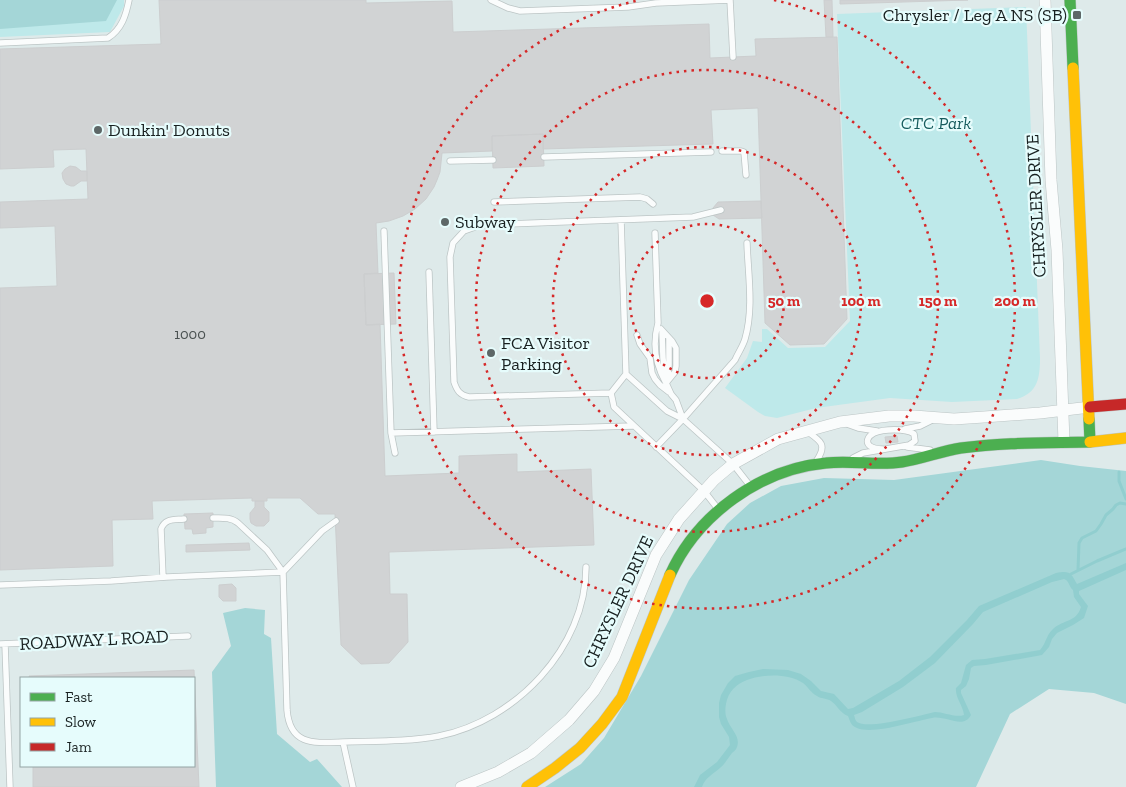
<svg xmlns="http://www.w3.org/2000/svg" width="1126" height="787" viewBox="0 0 1126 787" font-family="'Zilla Slab',serif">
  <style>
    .green { fill: #bee9ea }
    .forest { fill: #a4d6d7 }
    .water { fill: #91cecf; fill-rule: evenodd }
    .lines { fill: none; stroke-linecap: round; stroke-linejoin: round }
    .stream { stroke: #91cecf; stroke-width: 3 }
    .building { fill: #d1d3d4; stroke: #cccecf }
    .lane-casing { stroke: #bcc5c5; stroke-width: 7 }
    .street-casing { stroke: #bcc5c5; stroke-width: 12 }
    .fast-casing { stroke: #bcc5c5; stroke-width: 12 }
    .slow-casing { stroke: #bcc5c5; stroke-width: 12 }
    .jam-casing { stroke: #bcc5c5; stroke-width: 12 }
    .lane { stroke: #fafcfc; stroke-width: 5.5 }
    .street { stroke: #fafcfc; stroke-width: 11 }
    .fast { stroke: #4caf50; stroke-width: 11 }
    .slow { stroke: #ffc107; stroke-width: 11 }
    .jam { stroke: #c62828; stroke-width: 11 }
    .ring { fill: none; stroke: #d62828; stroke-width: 2.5; stroke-dasharray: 2.5 5 }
    .poi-dot { fill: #5d6767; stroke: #e6fcfc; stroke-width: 2 }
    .labels { text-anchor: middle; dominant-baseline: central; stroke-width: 4.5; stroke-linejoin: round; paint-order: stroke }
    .number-label { font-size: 15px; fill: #495050 }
    .poi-label { font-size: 18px; fill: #182020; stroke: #e6fcfc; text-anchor: start }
    .park-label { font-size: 18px; font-style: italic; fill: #175c5e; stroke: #e6fcfc }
    .street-label { font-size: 18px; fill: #182020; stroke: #e6fcfc }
    .centre { fill: #d62828; stroke: #e6fcfc; stroke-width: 2.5 }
    .ring-label { font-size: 15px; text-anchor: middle; font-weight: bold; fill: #d62828; stroke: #e6fcfc; stroke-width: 4.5; stroke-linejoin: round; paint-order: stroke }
  </style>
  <rect width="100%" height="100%" fill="#deeaea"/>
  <path class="green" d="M 0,0 L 124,0 L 124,6 L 110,32 L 0,37 Z
    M 1026,7 L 1040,358 C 1040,377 1038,393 1017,399 L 952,402 L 890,398 L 816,408 L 777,418 L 765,416 L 758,412 L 725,388 L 747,358 L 753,341 L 762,342 L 762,329 L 767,329 L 788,348 L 825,347 L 850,321 L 837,14 Z"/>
  <path class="forest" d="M 0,0 L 117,0 L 106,21 L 0,29 Z
    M 1041,460 L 1080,466 L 1126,471 L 1126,704 L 1094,693 L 1049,689 L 1010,714 L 976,787 L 545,787 L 581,764 L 604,738 L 641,676 L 689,580 L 727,524 L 750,503 L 781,486 L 824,478 L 894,480 Z
    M 245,608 L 265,610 L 264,634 L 271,638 L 277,734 L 310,762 L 317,759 L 342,787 L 216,787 L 212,672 L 231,646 L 223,613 Z"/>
  <path class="water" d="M 1126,563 L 1126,570 L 1079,591 L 1079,594 L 1088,606 L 1084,618 L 1073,625 L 1057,633 L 1052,639 L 1049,647 L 1042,655 L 986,665 L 974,666 L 971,668 L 969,679 L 966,686 L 961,690 L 961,693 L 971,715 C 963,730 946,715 932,718 C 915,721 873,735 857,728 C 851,726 850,721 848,716 C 840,713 837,705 831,701 C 827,698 821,699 817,696 C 811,693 808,687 803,683 C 788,673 763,674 747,680 C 736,684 728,692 726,704 C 725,709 725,715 727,719 C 730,729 741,736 737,747 C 736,750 734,751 732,753 C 728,758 725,764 720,768 C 713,774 705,778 702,787 L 694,787 L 700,775 L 717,762 L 730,745 L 729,737 L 721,724 L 719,717 L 719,703 L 721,695 L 728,683 L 735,676 L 749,672 L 763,669 L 788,670 L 801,674 L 811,681 L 821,691 L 834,694 L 848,709 L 853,708 L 899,681 L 930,657 L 967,620 L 979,606 L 1056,573 C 1070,570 1071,573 1077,584 ZM 1064,579 C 1069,580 1069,587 1073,590 L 1074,597 L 1081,607 C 1076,623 1064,619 1053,629 C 1046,635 1046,644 1040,650 L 985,659 L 972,660 L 966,665 L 961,683 L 956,688 C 955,698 963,705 964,715 C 955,718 944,712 935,712 C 921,715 868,730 857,722 C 855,720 855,718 854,715 L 862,712 L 903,687 L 935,663 L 973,624 L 983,612 L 1052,582 Z"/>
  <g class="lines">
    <path class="stream" d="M 1119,472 L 1119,481 L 1126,499
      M 1078,570 L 1079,543 L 1082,538 L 1096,531 L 1101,524 L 1106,515 L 1113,509 L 1116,505 L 1120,503 L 1126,504
      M 1071,574 L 1097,561 L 1126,549"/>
  </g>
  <path class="building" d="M 159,0 L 366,0 L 366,3 L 452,1 L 453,32 L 709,24 L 710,58 L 756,56 L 755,39 L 837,37 L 847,319 L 824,344 L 790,345 L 765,323 L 758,108 L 711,110 L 713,144 L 543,149 L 543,134 L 492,136 L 492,151 L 442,153 L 440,172 L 437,180 L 434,187 L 426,199 L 415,209 L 403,216 L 389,221 L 376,223 L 378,273 L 364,274 L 366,325 L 380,324 L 385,476 L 459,473 L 459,456 L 517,454 L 517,472 L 591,469 L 594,545 L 389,552 L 390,594 L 407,594 L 408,642 L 389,663 L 361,664 L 341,645 L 335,514 L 318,514 L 300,498 L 267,498 L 267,501 L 252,501 L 252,498 L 152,501 L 153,519 L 112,520 L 113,566 L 0,570 L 0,288 L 57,286 L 55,226 L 0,228 L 0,202 L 88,199 L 86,149 L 53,150 L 54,167 L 0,169 L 0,49 L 161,44 Z
    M 824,0 L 832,0 L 833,37 L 826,37 Z
    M 840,0 L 968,0 L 840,4 Z
    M 543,134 L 544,166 L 493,168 L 492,136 Z
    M 70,166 L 76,167 L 81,171 L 87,171 L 87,181 L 81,181 L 74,186 L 71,186 L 66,184 L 63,179 L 62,173 L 65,169 Z
    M 761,201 L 762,218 L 719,219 L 713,215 L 713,208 L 718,202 Z
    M 394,273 L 396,324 L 366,325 L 364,274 Z
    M 897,436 L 898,442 L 886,443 L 885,437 Z
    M 255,501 L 264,501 L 264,507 L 269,512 L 269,521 L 264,526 L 256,526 L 251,523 L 250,519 L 250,513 L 255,507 Z
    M 213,513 L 213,527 L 206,528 L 206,533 L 193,534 L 192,529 L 185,529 L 184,514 Z
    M 249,543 L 250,550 L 186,552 L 186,545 Z
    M 232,584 L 236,588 L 236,601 L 223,601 L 219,597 L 219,585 Z
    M 194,670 L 199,787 L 33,787 L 33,766 L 194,766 L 194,678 L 30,678 L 29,676 Z"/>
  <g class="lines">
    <g class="lane-casing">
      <path id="lane" d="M 491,0 L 508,8 L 520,11 L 628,7 L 656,3 L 730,0 L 733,57
        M 0,43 L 108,38 C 122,29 126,15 129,0
        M 722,151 L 741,151 L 744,152 L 746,175
        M 544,157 L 711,152
        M 450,161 L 493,160
        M 494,202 L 640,197 L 647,199 L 653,204
        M 621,220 L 626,374 L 611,393 L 469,397 C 460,395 457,391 454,382 L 450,257 L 453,243 L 464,231 L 481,225 L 693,217 L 721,210
        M 384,231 L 391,433 L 395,453
        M 655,233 L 658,323 C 652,345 655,364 666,383
        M 429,272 L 434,432
        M 661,329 L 672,341 L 676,348 L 676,366 L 675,372 L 666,383
        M 662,331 L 663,358 L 666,383 L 671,394 L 676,400 L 683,419
        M 637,335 L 640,344 L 650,358 L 652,373 L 655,379 L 660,385 L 669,392
        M 626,374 L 667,411 L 683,419 L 733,464 L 751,487
        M 668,376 L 669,365 L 669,338
        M 611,393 L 614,407 L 704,491 L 718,509
        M 844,423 L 858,428 L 877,431
        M 905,429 L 920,426 L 932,420
        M 808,432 C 821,441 827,445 817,460
        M 391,433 L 633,426
        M 656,447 L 683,419 L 735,360 C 738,353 743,346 745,339 C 754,308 748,274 747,243
        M 907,447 L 930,450
        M 853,458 L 863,453 L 909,445 L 915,441 L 914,434 C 906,428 883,429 874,433 C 868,436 865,442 870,446 C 874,449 879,449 882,449
        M 213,518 C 222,518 231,517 238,523 L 267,550 L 283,572
        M 336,521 L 322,531 L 283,572 L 287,710 C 290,746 314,743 343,742 L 353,787
        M 163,577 L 161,529 C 165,518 174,520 184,519
        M 0,585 L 111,581 L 167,577 L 283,572
        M 0,644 L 188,636
        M 5,644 L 10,787
        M 343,742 C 375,741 407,742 439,736 C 515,721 586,648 586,567"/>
    </g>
    <g class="street-casing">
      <path id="street" d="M 1045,0 L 1051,180 L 1057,250 L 1064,442
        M 461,787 L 498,772 L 531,753 L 569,720 L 594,691 L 614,658 L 656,555 L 679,519 L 714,480 L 733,464 L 778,439 L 840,422 L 889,416 L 914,416 L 954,419 L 984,417 L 1040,413 L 1090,407"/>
    </g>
    <g class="fast-casing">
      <path id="fast" d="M 1070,0 L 1073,68
        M 670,575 C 697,515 760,469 826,463 C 852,460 877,466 902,462 C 922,459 941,451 961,448 C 1004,442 1047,443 1090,442 L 1089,419"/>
    </g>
    <g class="slow-casing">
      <path id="slow" d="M 1073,68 L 1089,419
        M 1090,442 L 1126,438
        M 527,787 L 555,768 L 580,748 L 602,724 L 622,697 L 670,575"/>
    </g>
    <g class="jam-casing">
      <path id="jam" d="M 1090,407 L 1126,404"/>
    </g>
    <use href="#lane" class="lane"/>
    <use href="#street" class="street"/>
    <use href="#fast" class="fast"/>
    <use href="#slow" class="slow"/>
    <use href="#jam" class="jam"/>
  </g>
  <g class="ring">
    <circle cx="707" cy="301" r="77"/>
    <circle cx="707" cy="301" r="154"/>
    <circle cx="707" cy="301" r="231"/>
    <path d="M774 0A308 308 0 1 1 640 0"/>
  </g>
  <g class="poi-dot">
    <rect x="1072" y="10" width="10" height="10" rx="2.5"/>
    <circle cx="98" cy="130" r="5"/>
    <circle cx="445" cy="222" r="5"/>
    <circle cx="491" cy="353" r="5"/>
  </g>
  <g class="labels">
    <g class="number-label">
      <text x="190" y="334">1000</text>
    </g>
    <g class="poi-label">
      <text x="1067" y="15" text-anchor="end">Chrysler / Leg A NS (SB)</text>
      <text x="108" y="130">Dunkin' Donuts</text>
      <text x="455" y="222">Subway</text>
      <text x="501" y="343">FCA Visitor<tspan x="501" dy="21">Parking</tspan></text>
    </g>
    <g class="park-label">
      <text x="936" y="123">CTC Park</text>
    </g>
    <g class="street-label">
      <text transform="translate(1036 206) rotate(-93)">CHRYSLER DRIVE</text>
      <text transform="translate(618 602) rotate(-65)">CHRYSLER DRIVE</text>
      <text transform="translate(94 640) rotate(-3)">ROADWAY L ROAD</text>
    </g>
  </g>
  <circle cx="707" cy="301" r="8" class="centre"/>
  <g class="ring-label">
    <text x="784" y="306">50 m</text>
    <text x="861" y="306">100 m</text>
    <text x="938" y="306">150 m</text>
    <text x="1015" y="306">200 m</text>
  </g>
  <rect x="20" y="677" width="175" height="90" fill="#e6fcfc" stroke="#94a4a4"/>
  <rect x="30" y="693" width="25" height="8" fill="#4caf50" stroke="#94a4a4"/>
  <text x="65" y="702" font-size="15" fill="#182020">Fast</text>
  <rect x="30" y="718" width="25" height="8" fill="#ffc107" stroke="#94a4a4"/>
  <text x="65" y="727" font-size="15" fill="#182020">Slow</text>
  <rect x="30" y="743" width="25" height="8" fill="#c62828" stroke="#94a4a4"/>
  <text x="65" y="752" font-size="15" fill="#182020">Jam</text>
</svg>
